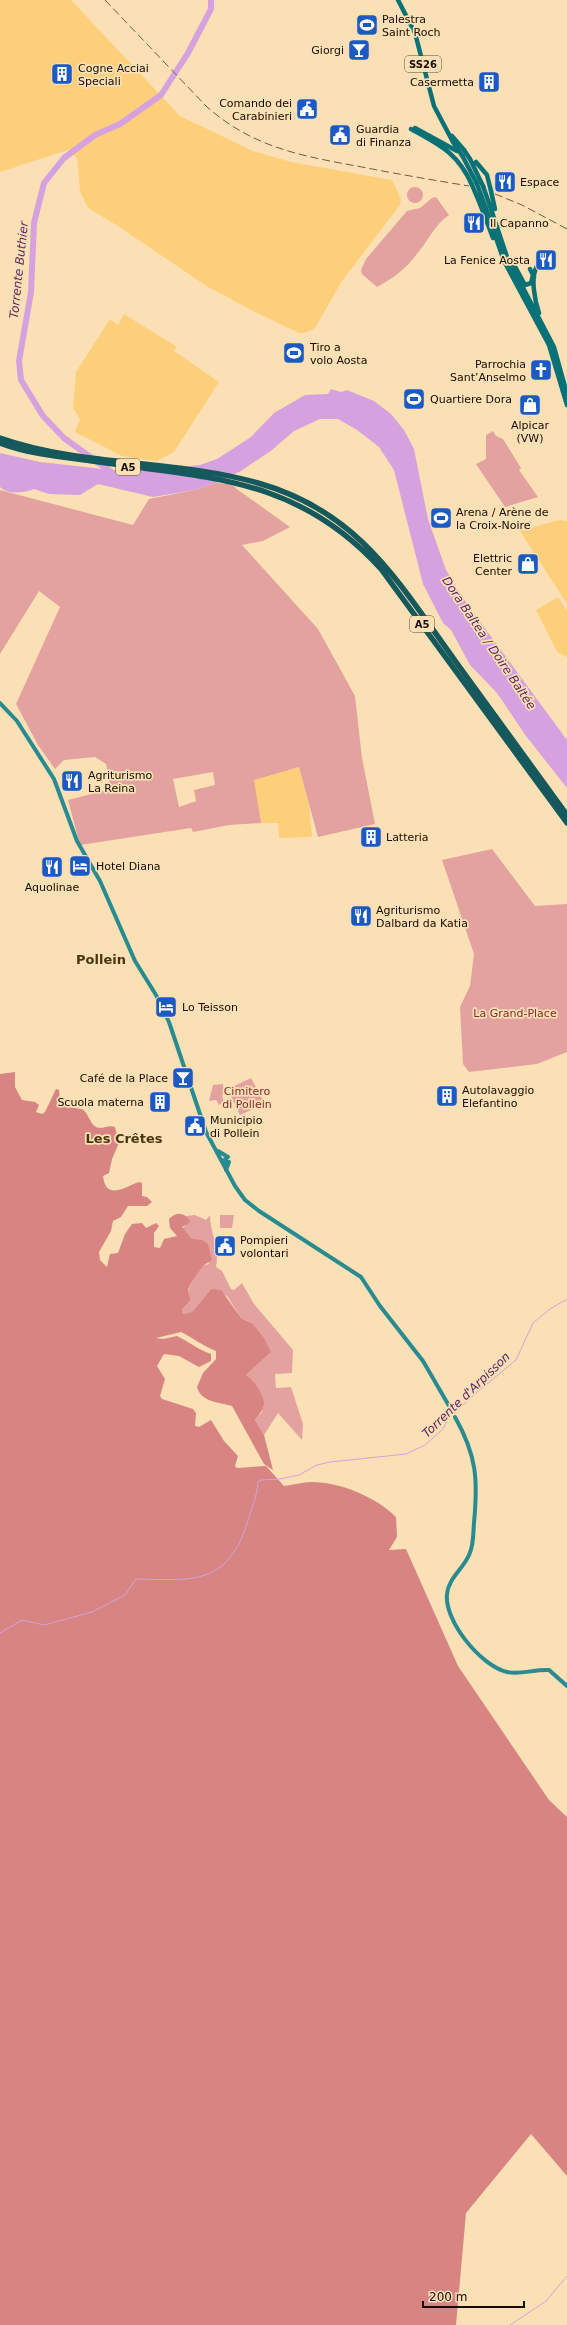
<svg xmlns="http://www.w3.org/2000/svg" width="567" height="2325" viewBox="0 0 567 2325" font-family="'DejaVu Sans',sans-serif">
  <style>
    .built { fill: #fecf7b }
    .green { fill: #e3a2a0; fill-rule: evenodd }
    .forest { fill: #d78483 }
    .water { fill: #d5a2df }
    .lines { fill: none; stroke-linecap: round; stroke-linejoin: round }
    .stream { stroke: #d5a2df; stroke-width: 1 }
    .river { stroke: #d5a2df; stroke-width: 6 }
    .secondary { stroke: #278b91; stroke-width: 4 }
    .primary { stroke: #0a7176; stroke-width: 4.5 }
    .highway { stroke: #15595d; stroke-width: 5.5 }
    .rail { stroke: #6e5d45; stroke-width: 1; stroke-dasharray: 8 4; stroke-linecap: butt }
    .primary-bridge { stroke: #0a7176; stroke-width: 4.5 }
    .labels { text-anchor: middle; dominant-baseline: central; stroke-width: 3.5; stroke-linejoin: round; paint-order: stroke }
    .shield { fill: #fae0b4; stroke: #5b4b36; stroke-width: 1 }
    .shield-label { font-size: 10px; font-weight: bold; fill: #170b00 }
    .poi-label { font-size: 11px; fill: #170b00; stroke: #fae0b4; text-anchor: start }
    .park-label { font-size: 11px; fill: #89272e; stroke: #fae0b4 }
    .water-label { font-size: 12px; font-style: italic; fill: #5b1e67; stroke: #fae0b4 }
    .quarter-label { font-size: 13px; font-weight: bold; fill: #49350a; stroke: #fae0b4 }
  </style>
  <rect width="100%" height="100%" fill="#fae0b4"/>
  <path class="built" d="M 0,0 L 71,0 L 180,116 L 253,151 L 291,162 L 392,180 L 401,199 L 400,205 L 342,281 L 315,328 L 305,333 L 299,333 L 259,314 L 208,287 L 115,224 L 88,208 L 80,191 L 77,158 L 68,150 L 0,172 Z
    M 124,314 L 177,347 L 174,351 L 219,382 L 174,452 L 157,461 L 122,456 L 75,432 L 80,419 L 73,408 L 76,372 L 110,319 L 118,325 Z
    M 559,520 L 567,521 L 567,604 L 520,531 Z
    M 558,597 L 567,611 L 567,657 L 557,652 L 536,610 Z
    M 299,767 L 309,805 L 312,837 L 279,838 L 278,823 L 260,823 L 253,779 Z"/>
  <path class="green" d="M 367,18 L 372,29 L 367,32 L 361,22 Z
    M407 195a8 8 0 1 1 16 0a8 8 0 1 1-16 0Z
    M 436,197 L 449,215 C 435,224 426,244 416,255 C 405,270 393,278 377,287 L 362,274 L 361,270 L 366,259 L 407,211 L 420,208 L 432,198 Z
    M289 353a5 5 0 1 1 10 0a5 5 0 1 1-10 0Z
    M 493,431 L 496,436 L 503,439 L 521,468 L 519,470 L 538,497 L 505,507 L 476,464 L 486,459 L 486,435 Z
    M 216,483 L 229,484 L 237,488 L 234,487 L 290,527 L 263,541 L 242,545 L 318,629 L 355,696 L 362,758 L 375,824 L 318,837 L 299,767 L 254,780 L 261,823 L 229,825 L 193,832 L 191,828 L 80,845 L 68,800 L 111,789 L 106,764 L 95,757 L 64,760 L 55,769 L 38,745 L 16,704 L 60,607 L 39,591 L 0,654 L 0,490 L 133,525 L 149,499 L 194,490 ZM 213,772 L 215,785 L 194,790 L 196,801 L 179,807 L 173,779 Z
    M 492,849 L 535,906 L 567,904 L 567,1052 L 537,1064 L 469,1072 L 463,1064 L 460,1007 L 470,986 L 474,954 L 442,860 Z
    M 251,1078 L 265,1104 L 240,1115 L 230,1094 L 233,1090 L 232,1087 Z
    M 223,1084 L 224,1093 L 222,1095 L 224,1102 L 219,1105 L 216,1100 L 209,1101 L 213,1085 Z
    M 195,1215 L 206,1220 L 210,1215 C 210,1233 220,1248 216,1267 L 222,1271 L 231,1289 L 234,1290 L 242,1283 L 254,1304 L 293,1350 L 292,1373 L 275,1374 L 276,1388 L 291,1387 L 303,1424 L 302,1440 L 278,1413 L 264,1435 L 255,1420 L 262,1412 C 260,1399 259,1382 246,1375 L 271,1352 L 252,1323 L 242,1319 L 227,1296 L 211,1289 L 192,1312 L 183,1314 L 182,1312 L 191,1283 L 204,1265 L 209,1264 L 202,1240 L 191,1238 L 182,1229 L 190,1220 L 186,1216 Z
    M 220,1215 L 234,1215 L 232,1228 L 220,1228 Z"/>
  <path class="forest" d="M 15,1072 L 15,1087 L 22,1100 L 35,1102 L 39,1105 L 36,1112 L 42,1114 L 45,1112 L 56,1089 L 59,1090 C 60,1108 66,1107 82,1109 C 89,1113 89,1123 96,1127 C 102,1130 109,1124 115,1127 L 119,1143 L 112,1159 L 109,1173 L 103,1176 C 106,1202 126,1186 139,1182 L 142,1183 L 142,1196 L 147,1197 L 152,1202 L 147,1206 L 128,1206 L 121,1217 L 113,1221 L 111,1231 L 99,1252 L 100,1260 L 107,1267 L 110,1254 L 118,1253 L 125,1234 L 132,1224 L 142,1223 L 146,1228 L 156,1223 L 159,1226 L 154,1233 L 154,1247 L 160,1248 L 164,1239 L 177,1236 L 170,1228 L 169,1219 C 176,1212 183,1212 190,1220 L 189,1223 L 182,1227 L 191,1238 L 202,1240 L 208,1244 L 212,1260 L 204,1265 L 191,1283 L 188,1290 L 190,1300 C 187,1305 180,1308 183,1314 L 192,1312 L 211,1289 L 221,1290 L 242,1319 L 252,1323 L 264,1338 L 271,1352 L 246,1375 C 254,1379 262,1394 264,1402 C 264,1409 259,1415 255,1420 L 264,1435 L 273,1470 L 264,1464 L 232,1406 C 218,1402 201,1402 197,1387 L 203,1373 L 216,1359 L 216,1351 C 203,1346 193,1338 181,1332 L 156,1338 L 163,1339 L 177,1336 C 189,1342 199,1350 211,1354 L 211,1361 L 199,1367 L 179,1356 L 164,1354 L 157,1366 L 165,1379 L 160,1396 L 162,1399 L 193,1409 L 196,1413 L 195,1426 L 199,1427 L 211,1420 L 224,1441 L 238,1456 L 235,1466 L 237,1468 L 266,1466 L 284,1486 C 293,1485 303,1482 312,1482 C 340,1482 376,1497 396,1517 L 397,1537 L 389,1550 L 406,1549 L 458,1666 L 549,1800 L 567,1817 L 567,2176 L 531,2134 L 466,2213 L 456,2325 L 0,2325 L 0,1074 Z"/>
  <path class="water" d="M 331,389 L 341,392 L 347,390 L 374,401 L 391,414 L 404,430 L 414,449 L 428,519 L 446,570 L 467,604 L 567,740 L 567,788 L 526,736 L 497,693 L 470,665 L 451,630 L 443,623 L 423,584 L 394,470 L 379,447 L 357,430 L 338,419 L 320,419 L 294,431 L 272,450 L 241,471 L 216,483 L 194,490 L 153,497 L 98,484 L 80,495 L 49,494 L 34,489 C 24,493 8,495 0,487 L 0,453 L 40,462 L 131,472 L 200,465 L 217,459 L 231,450 L 251,437 L 274,413 L 305,395 L 328,394 Z"/>
  <g class="lines">
    <path class="stream" d="M 0,1633 L 22,1620 L 44,1625 L 92,1612 L 125,1595 L 136,1579 C 193,1580 226,1586 247,1524 C 251,1509 257,1498 258,1482 L 261,1480 L 280,1479 L 299,1475 L 317,1465 L 330,1462 L 406,1454 L 425,1445 L 443,1429 L 448,1419 L 476,1393 L 516,1360 L 533,1323 L 550,1309 L 567,1299
      M 510,2325 L 546,2301 L 567,2276"/>
    <path class="river" d="M 114,474 L 64,438 L 43,416 L 21,380 L 19,361 L 31,292 L 34,223 L 44,183 L 64,158 L 95,135 L 120,124 L 161,95 L 188,53 L 211,9 L 211,0"/>
    <path class="secondary" d="M 0,703 L 17,721 L 54,779 L 77,841 L 100,881 L 135,961 L 156,995 L 169,1022 L 206,1132 L 235,1186 L 245,1200 L 259,1211 L 361,1277 L 380,1306 L 423,1361 L 452,1411
      M 218,1151 L 228,1157 L 224,1160 L 224,1164
      M 223,1161 L 229,1162 L 226,1170
      M 455,1417 C 477,1456 478,1480 474,1523 C 473,1534 474,1545 469,1555 C 463,1569 448,1579 447,1594 C 444,1621 481,1666 507,1672 C 521,1675 535,1669 549,1670 L 567,1686"/>
    <path class="primary" d="M 398,0 L 415,33 L 434,106 L 453,142
      M 415,128 L 457,151
      M 411,129 C 440,145 458,153 472,185
      M 452,136 L 464,150
      M 463,157 L 477,184
      M 470,159 L 483,186
      M 476,162 L 487,175 L 491,191
      M 480,204 L 493,238
      M 485,206 L 504,261 L 549,345 L 567,405
      M 490,206 L 507,257 L 554,347 L 567,394
      M 512,261 L 525,285 L 531,283 L 533,275
      M 537,266 C 530,278 535,301 539,313
      M 530,269 L 534,277"/>
    <path class="highway" d="M 0,438 C 83,467 174,459 258,483 C 360,512 398,582 456,662 C 493,713 530,764 567,815
      M 0,443 C 29,454 61,457 92,461 C 207,478 297,476 381,569 L 567,823"/>
    <path class="rail" d="M 105,0 L 206,106 C 253,148 302,156 362,167 C 397,174 433,180 469,186
      M 495,194 L 522,205 L 567,229"/>
    <path class="primary-bridge" d="M 453,142 L 463,157
      M 464,150 L 470,159
      M 477,184 L 485,206
      M 472,185 L 480,204
      M 483,186 L 490,206
      M 491,191 L 495,209"/>
  </g>
  <defs>
    <g id="stadium-square" transform="scale(1.15)"><rect x="-9" y="-9" width="18" height="18" rx="4" fill="#1b59c5" stroke="#fae0b4"/><path d="M0-5a6.5 5 0 1 0 0 10a6.5 5 0 1 0 0-10ZM-3.5-1.8h7v3.6h-7Z" fill="#fff"/></g>
    <g id="bar-square" transform="scale(1.15)"><rect x="-9" y="-9" width="18" height="18" rx="4" fill="#1b59c5" stroke="#fae0b4"/><path d="M-6-5H6L.8 .8V4.5H3.5V6h-7V4.5H-.8V.8Z" fill="#fff"/></g>
    <g id="building-square" transform="scale(1.15)"><rect x="-9" y="-9" width="18" height="18" rx="4" fill="#1b59c5" stroke="#fae0b4"/><path d="M-4-6H4V6H1V3H-1V6H-4ZM-2.5-4.3h1.7v1.8h-1.7ZM.8-4.3h1.7v1.8H.8ZM-2.5-1h1.7V.8h-1.7ZM.8-1h1.7V.8H.8Z" fill="#fff"/></g>
    <g id="civic-square" transform="scale(1.15)"><rect x="-9" y="-9" width="18" height="18" rx="4" fill="#1b59c5" stroke="#fae0b4"/><path d="M-.6-6.5H3V-4.5H.6V-3L4-1V1h2V6H-6V1h2V-1L-.6-3ZM-1.2 2.5V6h2.4V2.5Z" fill="#fff"/></g>
    <g id="restaurant-square" transform="scale(1.15)"><rect x="-9" y="-9" width="18" height="18" rx="4" fill="#1b59c5" stroke="#fae0b4"/><path d="M-5-6h1v4h1v-4h1v4h1v-4h1v5L-1.5 .5V6h-2V.5L-5-1ZM5-6V6H3V1.5H1.5Q1.5-4 5-6Z" fill="#fff"/></g>
    <g id="church-square" transform="scale(1.15)"><rect x="-9" y="-9" width="18" height="18" rx="4" fill="#1b59c5" stroke="#fae0b4"/><path d="M-1.2-6h2.4v3.5h3.3v2.4h-3.3V6h-2.4V-.1h-3.3v-2.4h3.3Z" fill="#fff"/></g>
    <g id="shop-square" transform="scale(1.15)"><rect x="-9" y="-9" width="18" height="18" rx="4" fill="#1b59c5" stroke="#fae0b4"/><path d="M-5-2.5h2.3a2.7 3.5 0 0 1 5.4 0H5L5.5 6h-11ZM-1.5-2.5h3a1.5 2.3 0 0 0-3 0Z" fill="#fff"/></g>
    <g id="hotel-square" transform="scale(1.15)"><rect x="-9" y="-9" width="18" height="18" rx="4" fill="#1b59c5" stroke="#fae0b4"/><path d="M-6-4.5h1.5V1H6V5H4.5V3h-9V5H-6ZM-4 0a1.8 1.8 0 1 1 3.6 0ZM.5 0V-2.5h3Q6-2.5 6 0Z" fill="#fff"/></g>
  </defs>
  <g fill-rule="evenodd">
    <use href="#stadium-square" x="367" y="25"/>
    <use href="#bar-square" x="359" y="50"/>
    <use href="#building-square" x="62" y="74"/>
    <use href="#building-square" x="489" y="82"/>
    <use href="#civic-square" x="307" y="109"/>
    <use href="#civic-square" x="340" y="135"/>
    <use href="#restaurant-square" x="505" y="182"/>
    <use href="#restaurant-square" x="474" y="223"/>
    <use href="#restaurant-square" x="546" y="260"/>
    <use href="#stadium-square" x="294" y="353"/>
    <use href="#church-square" x="541" y="370"/>
    <use href="#stadium-square" x="414" y="399"/>
    <use href="#shop-square" x="530" y="405"/>
    <use href="#stadium-square" x="441" y="518"/>
    <use href="#shop-square" x="528" y="564"/>
    <use href="#restaurant-square" x="72" y="781"/>
    <use href="#building-square" x="371" y="837"/>
    <use href="#hotel-square" x="80" y="866"/>
    <use href="#restaurant-square" x="52" y="867"/>
    <use href="#restaurant-square" x="361" y="916"/>
    <use href="#hotel-square" x="166" y="1007"/>
    <use href="#bar-square" x="183" y="1078"/>
    <use href="#building-square" x="447" y="1096"/>
    <use href="#building-square" x="160" y="1102"/>
    <use href="#civic-square" x="195" y="1126"/>
    <use href="#civic-square" x="225" y="1246"/>
  </g>
  <g class="labels">
    <g class="shield">
      <rect x="405" y="56" width="36" height="16" rx="3"/>
      <rect x="116" y="459" width="24" height="16" rx="3"/>
      <rect x="410" y="616" width="24" height="16" rx="3"/>
    </g>
    <g class="shield-label">
      <text x="423" y="64">SS26</text>
      <text x="128" y="467">A5</text>
      <text x="422" y="624">A5</text>
    </g>
    <g class="poi-label">
      <text x="382" y="19">Palestra<tspan x="382" dy="13">Saint Roch</tspan></text>
      <text x="344" y="50" text-anchor="end">Giorgi</text>
      <text x="78" y="68">Cogne Acciai<tspan x="78" dy="13">Speciali</tspan></text>
      <text x="474" y="82" text-anchor="end">Casermetta</text>
      <text x="292" y="103" text-anchor="end">Comando dei<tspan x="292" dy="13">Carabinieri</tspan></text>
      <text x="356" y="129">Guardia<tspan x="356" dy="13">di Finanza</tspan></text>
      <text x="520" y="182">Espace</text>
      <text x="490" y="223">Il Capanno</text>
      <text x="530" y="260" text-anchor="end">La Fenice Aosta</text>
      <text x="310" y="347">Tiro a<tspan x="310" dy="13">volo Aosta</tspan></text>
      <text x="526" y="364" text-anchor="end">Parrochia<tspan x="526" dy="13">Sant’Anselmo</tspan></text>
      <text x="430" y="399">Quartiere Dora</text>
      <text x="530" y="425" text-anchor="middle">Alpicar<tspan x="530" dy="13">(VW)</tspan></text>
      <text x="456" y="512">Arena / Arène de<tspan x="456" dy="13">la Croix-Noire</tspan></text>
      <text x="512" y="558" text-anchor="end">Elettric<tspan x="512" dy="13">Center</tspan></text>
      <text x="88" y="775">Agriturismo<tspan x="88" dy="13">La Reina</tspan></text>
      <text x="386" y="837">Latteria</text>
      <text x="96" y="866">Hotel Diana</text>
      <text x="52" y="887" text-anchor="middle">Aquolinae</text>
      <text x="376" y="910">Agriturismo<tspan x="376" dy="13">Dalbard da Katia</tspan></text>
      <text x="182" y="1007">Lo Teisson</text>
      <text x="168" y="1078" text-anchor="end">Café de la Place</text>
      <text x="462" y="1090">Autolavaggio<tspan x="462" dy="13">Elefantino</tspan></text>
      <text x="144" y="1102" text-anchor="end">Scuola materna</text>
      <text x="210" y="1120">Municipio<tspan x="210" dy="13">di Pollein</tspan></text>
      <text x="240" y="1240">Pompieri<tspan x="240" dy="13">volontari</tspan></text>
    </g>
    <g class="park-label">
      <text x="515" y="1013">La Grand-Place</text>
      <text x="247" y="1091">Cimitero<tspan x="247" dy="13">di Pollein</tspan></text>
    </g>
    <g class="water-label">
      <text transform="translate(19 270) rotate(-84)">Torrente Buthier</text>
      <text transform="translate(489 643) rotate(56)">Dora Baltea / Doire Baltée</text>
      <text transform="translate(466 1395) rotate(-44)">Torrente d'Arpisson</text>
    </g>
    <g class="quarter-label">
      <text x="101" y="959">Pollein</text>
      <text x="124" y="1138">Les Crêtes</text>
    </g>
  </g>
  <path d="M423 2301v6h101v-6" fill="none" stroke="#170b00" stroke-width="2"/>
  <text x="429" y="2301" font-size="12" fill="#170b00" stroke="#fae0b4" stroke-width="3" paint-order="stroke">200 m</text>
</svg>
